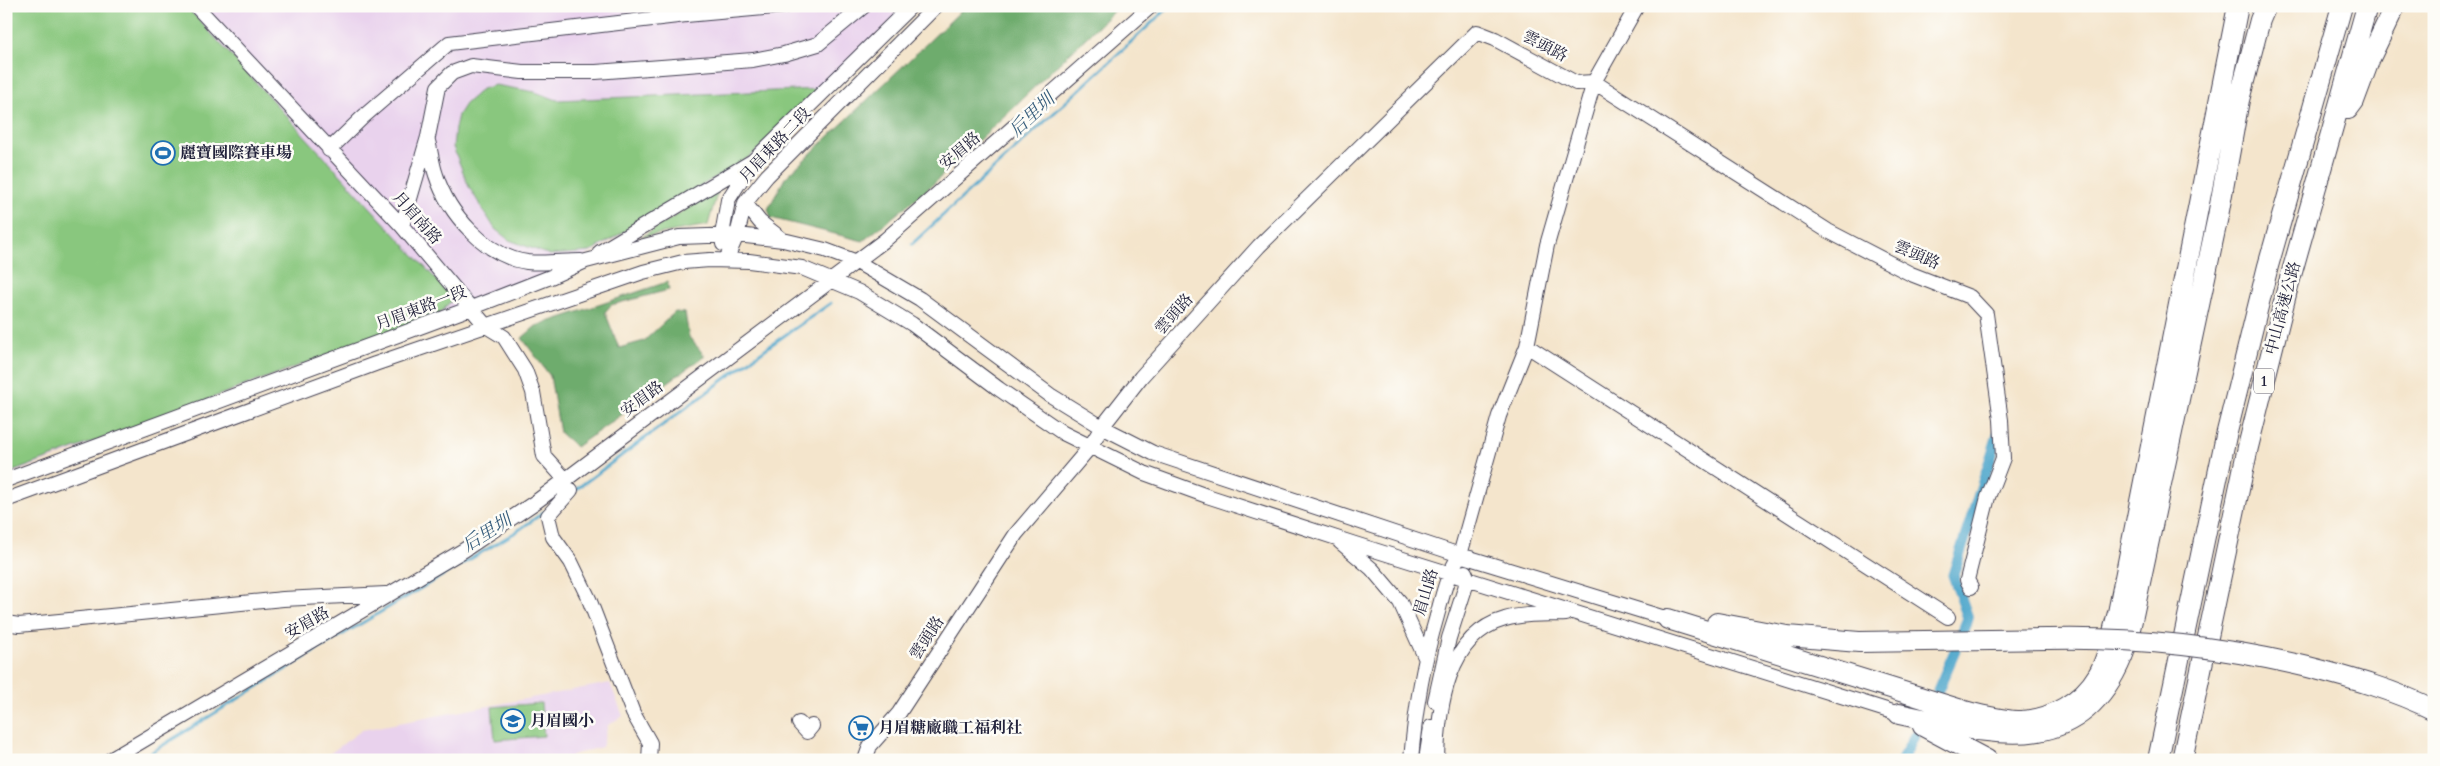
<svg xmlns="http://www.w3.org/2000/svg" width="2440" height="766" viewBox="0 0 2440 766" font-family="Cardo,'Noto Serif TC',serif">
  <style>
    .built { fill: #e9d2ed }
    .green { fill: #89c77e; stroke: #56745c }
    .forest { fill: #6eac6d; stroke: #486754 }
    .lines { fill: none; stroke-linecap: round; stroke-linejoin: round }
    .stream { stroke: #4ea6cb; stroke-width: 3 }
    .canal { stroke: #4ea6cb; stroke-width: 11 }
    .minor-casing { stroke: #423f51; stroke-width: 16 }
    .highway-casing { stroke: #423f51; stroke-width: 22 }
    .minor { stroke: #fff; stroke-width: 14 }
    .highway { stroke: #fff; stroke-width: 20 }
    .highway-bridge-casing { stroke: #423f51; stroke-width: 22; stroke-linecap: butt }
    .highway-bridge { stroke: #fff; stroke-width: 20 }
    .labels { text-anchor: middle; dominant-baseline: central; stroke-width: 5; stroke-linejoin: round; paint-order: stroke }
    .shield { fill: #fdfcf7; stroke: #646373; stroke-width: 1 }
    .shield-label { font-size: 15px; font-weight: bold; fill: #22223b }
    .street-label { font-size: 16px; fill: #22223b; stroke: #fdfcf7 }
    .poi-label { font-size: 16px; font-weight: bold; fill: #22223b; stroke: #fdfcf7; text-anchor: start }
    .water-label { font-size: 18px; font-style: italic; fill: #365d7c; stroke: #fdfcf7 }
  </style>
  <rect width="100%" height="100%" fill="#fdfcf7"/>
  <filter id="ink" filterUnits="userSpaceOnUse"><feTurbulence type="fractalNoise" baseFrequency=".02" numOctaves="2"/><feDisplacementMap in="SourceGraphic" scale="10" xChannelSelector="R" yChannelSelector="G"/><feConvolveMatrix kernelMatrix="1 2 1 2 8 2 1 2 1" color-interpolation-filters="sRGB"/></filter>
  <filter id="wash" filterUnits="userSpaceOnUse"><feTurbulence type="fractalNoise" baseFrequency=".0096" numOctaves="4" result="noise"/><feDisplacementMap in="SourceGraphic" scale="20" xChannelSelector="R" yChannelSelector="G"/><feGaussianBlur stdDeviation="1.12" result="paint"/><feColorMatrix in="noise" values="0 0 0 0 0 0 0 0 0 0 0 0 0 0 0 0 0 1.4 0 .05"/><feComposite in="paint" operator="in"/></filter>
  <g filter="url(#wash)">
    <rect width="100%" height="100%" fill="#f4e5cc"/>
    <path class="built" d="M 6,6 L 907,6 L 751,158 L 588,255 L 532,280 L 6,476 Z
      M 610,683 L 623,716 L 608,725 L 602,747 L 572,755 L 567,760 L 321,760 L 362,730 Z"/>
    <path class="green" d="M 6,6 L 186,6 L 455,300 L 449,303 L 441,313 L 6,474 Z
      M 495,85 L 535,92 L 557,100 L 821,89 L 751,156 L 590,252 L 550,255 L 509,240 L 495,229 L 469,187 L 453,147 L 455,128 L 458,115 L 465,104 L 482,89 Z
      M 718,190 L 708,225 L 641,237 Z
      M 541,703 L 544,736 L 495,740 L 492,707 Z"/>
    <path class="forest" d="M 966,6 L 1119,6 L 928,189 L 863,241 L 771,218 L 768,209 L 785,178 Z
      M 667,282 L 669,290 L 611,305 L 605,312 L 619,348 L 644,341 L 675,312 L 685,313 L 689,337 L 705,356 L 576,447 L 560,433 L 550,376 L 522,338 L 536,326 Z"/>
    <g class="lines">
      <path class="stream" d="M 912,244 L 1170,6
        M 575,490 L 768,347 L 831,303
        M 139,760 L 325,645 L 516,532 L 544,512"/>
      <path class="canal" d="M 1963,630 L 1968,618 L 1953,575 L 1998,435
        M 1938,690 L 1955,651
        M 1902,760 L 1915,735"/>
    </g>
  </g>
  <g filter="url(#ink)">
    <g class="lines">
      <g class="minor-casing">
        <path id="minor" d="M 196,6 L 402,226 L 486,326 L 504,337 L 525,370 L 533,392 L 544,456 L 564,478
          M 428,141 C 431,152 432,164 436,175 C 448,213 485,256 527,262 C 544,264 564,261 581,261
          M 329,150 L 363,117 L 449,43 L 686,15 L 785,6
          M 745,203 L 760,222 L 783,240
          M 402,226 L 428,137 L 438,87 L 452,73 L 471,66 L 522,72 L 596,72 L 753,60 L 784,54 L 818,44 L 864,6
          M 723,244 L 722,235 L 728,200 L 753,161 L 911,6
          M 600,252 L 753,161
          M 726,260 L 737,235 L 745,203 L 767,176 L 936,6
          M 1527,346 L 1948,617
          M 6,480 L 471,308 L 553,276 L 586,261 L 679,237 L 737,235 L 783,240 L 825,250 L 857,262 L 920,299 L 1050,395 L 1102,427 L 1153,453 L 1460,555 L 1668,619
          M 571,490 L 548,516 L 553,537 L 571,562 L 589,599 L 633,713 L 650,743 L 649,760
          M 6,500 L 375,364 L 643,272 L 683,262 L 710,260 L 749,261 L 802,268 L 859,292 L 912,324 L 999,389 L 1063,433 L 1144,473 L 1207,496 L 1355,544 L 1899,714
          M 1340,542 L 1372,569 L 1400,602 L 1425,657
          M 6,623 L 19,625 L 283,599 L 386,594
          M 1435,701 L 1449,638 L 1468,579 L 1465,572
          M 799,723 L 807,732 L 812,726
          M 110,760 L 464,550 L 537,501 L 885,240 L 1151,6
          M 865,760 L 870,746 L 899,713 L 1016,534 L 1090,447 L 1102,427 L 1141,377 L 1259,246 L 1477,32 L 1495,39 L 1576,83 L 1594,82 L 1828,231 L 1911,274 L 1970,297 L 1986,314 L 2001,420 L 2003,458 L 1988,497 L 1967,580 L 1971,587
          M 1411,760 C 1415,711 1423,663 1437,616 C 1443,594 1447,574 1460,555 L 1499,416 L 1527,346 L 1547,245 L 1594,82 L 1637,6
          M 1426,760 L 1431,727
          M 1437,760 C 1438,708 1447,635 1505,619 C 1524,613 1546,615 1566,614"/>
      </g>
      <g class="highway-casing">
        <path id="highway" d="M 2348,109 L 2354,101 L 2370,58 L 2395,6
          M 1668,619 L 1968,712 C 1985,716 2003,721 2021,721 C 2051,720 2083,701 2098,675 C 2109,657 2112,633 2118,613 L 2238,6
          M 1717,623 L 1787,636 L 1859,642 L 2048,639
          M 1899,714 C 1987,732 2077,764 2122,657 C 2127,646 2129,632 2132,620 L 2218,216 L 2239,100 L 2260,20 L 2266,6
          M 1923,726 L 1987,760
          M 2158,760 L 2226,436 L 2268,266 L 2342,6
          M 2182,760 L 2248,447 L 2288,286 L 2367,6"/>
      </g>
      <use href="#minor" class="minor"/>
      <use href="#highway" class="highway"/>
      <g class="highway-bridge-casing">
        <path id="highway-bridge" d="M 2048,639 C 2138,637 2220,646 2308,667 C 2351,678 2394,690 2434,710"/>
      </g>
      <use href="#highway-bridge" class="highway-bridge"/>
    </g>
  </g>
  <defs>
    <g id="stadium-ring" transform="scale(1.25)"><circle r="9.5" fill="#fdfcf7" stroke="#1f6fb2" stroke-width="1.5"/><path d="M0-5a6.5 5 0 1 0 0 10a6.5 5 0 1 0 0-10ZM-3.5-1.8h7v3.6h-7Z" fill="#1f6fb2"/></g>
    <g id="school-ring" transform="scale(1.25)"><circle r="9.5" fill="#fdfcf7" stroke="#1f6fb2" stroke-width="1.5"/><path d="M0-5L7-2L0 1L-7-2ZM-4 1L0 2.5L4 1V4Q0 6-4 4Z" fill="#1f6fb2"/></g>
    <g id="supermarket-ring" transform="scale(1.25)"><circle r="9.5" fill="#fdfcf7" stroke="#1f6fb2" stroke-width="1.5"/><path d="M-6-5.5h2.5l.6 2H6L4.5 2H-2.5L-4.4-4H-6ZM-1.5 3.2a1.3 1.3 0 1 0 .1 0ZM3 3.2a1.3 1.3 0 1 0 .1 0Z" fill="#1f6fb2"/></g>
  </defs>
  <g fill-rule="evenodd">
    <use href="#stadium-ring" x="163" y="153"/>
    <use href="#school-ring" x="513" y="721"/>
    <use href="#supermarket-ring" x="861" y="728"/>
  </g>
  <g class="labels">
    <rect class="shield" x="2254" y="368.5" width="20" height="25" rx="4"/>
    <g class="shield-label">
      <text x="2264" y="381">1</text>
    </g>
    <g class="street-label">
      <text transform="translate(1545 46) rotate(28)">雲頭路</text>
      <text transform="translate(775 145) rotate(-47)">月眉東路二段</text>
      <text transform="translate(960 151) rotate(-41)">安眉路</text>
      <text transform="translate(417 218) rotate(48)">月眉南路</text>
      <text transform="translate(1917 255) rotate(24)">雲頭路</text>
      <text transform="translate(421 308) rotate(-21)">月眉東路一段</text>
      <text transform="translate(2283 308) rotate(-75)">中山高速公路</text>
      <text transform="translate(1174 314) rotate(-48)">雲頭路</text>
      <text transform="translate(642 399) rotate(-37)">安眉路</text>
      <text transform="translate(1426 592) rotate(-73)">眉山路</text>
      <text transform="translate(307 623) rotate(-30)">安眉路</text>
      <text transform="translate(927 638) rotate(-57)">雲頭路</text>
    </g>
    <g class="poi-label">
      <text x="180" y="153">麗寶國際賽車場</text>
      <text x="530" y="721">月眉國小</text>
      <text x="878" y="728">月眉糖廠職工福利社</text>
    </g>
    <g class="water-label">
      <text transform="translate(1032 115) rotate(-43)">后里圳</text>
      <text transform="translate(487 533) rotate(-32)">后里圳</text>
    </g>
  </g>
  <rect width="2440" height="766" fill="none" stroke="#fdfcf7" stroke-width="25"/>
</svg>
